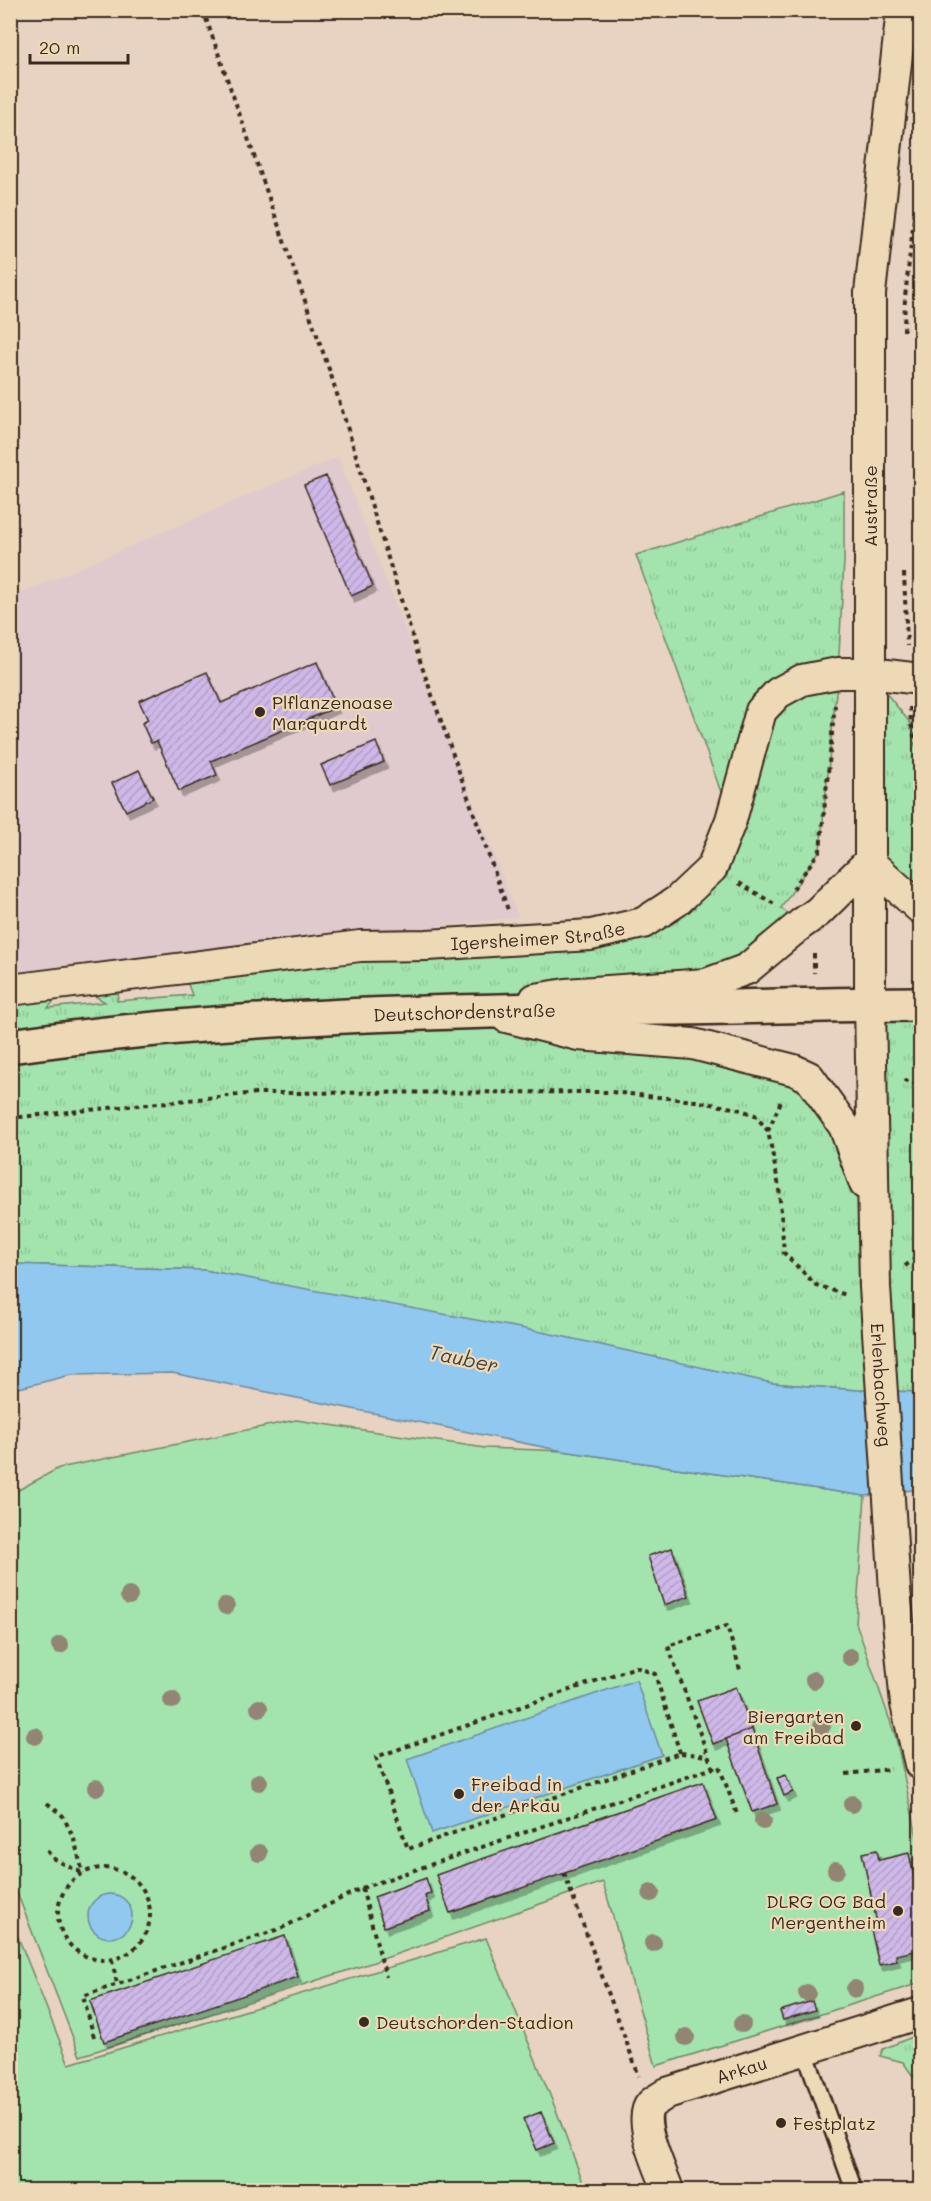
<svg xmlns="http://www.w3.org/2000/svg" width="931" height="2201" viewBox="0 0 931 2201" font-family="Mali,sans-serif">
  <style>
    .built { fill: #e0cacd }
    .grass { fill: url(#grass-tufts); stroke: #6f8766; stroke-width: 1.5; fill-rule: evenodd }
    .garden { fill: #a3e4ae; stroke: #6f8766; stroke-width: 1.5 }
    .water { fill: #90c8ef; stroke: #6e899b; stroke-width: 1.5 }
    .building { fill: url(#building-hatch); stroke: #3b2a1e; stroke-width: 1.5; filter: url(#shadow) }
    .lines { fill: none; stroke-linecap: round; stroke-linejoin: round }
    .lane-casing { stroke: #3b2a1e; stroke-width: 20 }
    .street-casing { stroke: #3b2a1e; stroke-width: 34 }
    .secondary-casing { stroke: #3b2a1e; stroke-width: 38 }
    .path { stroke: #3b2a1e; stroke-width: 4; stroke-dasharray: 4.5 4.5; stroke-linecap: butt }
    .lane { stroke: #eed9b7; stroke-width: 15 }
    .street { stroke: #eed9b7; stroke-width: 30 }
    .secondary { stroke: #eed9b7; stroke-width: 33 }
    .tree { fill: #928573 }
    .poi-dot { fill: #3b2a1e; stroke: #eed9b7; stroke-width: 2 }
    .labels { text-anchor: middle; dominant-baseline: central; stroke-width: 4.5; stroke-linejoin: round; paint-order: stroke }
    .street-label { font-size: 18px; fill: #3b2a1e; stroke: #eed9b7 }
    .poi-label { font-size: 18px; fill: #3b2a1e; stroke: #eed9b7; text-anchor: start }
    .water-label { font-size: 20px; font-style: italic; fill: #48423d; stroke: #eed9b7 }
  </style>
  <defs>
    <pattern id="grass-tufts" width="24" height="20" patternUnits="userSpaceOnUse" patternTransform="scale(1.5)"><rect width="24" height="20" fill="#a3e4ae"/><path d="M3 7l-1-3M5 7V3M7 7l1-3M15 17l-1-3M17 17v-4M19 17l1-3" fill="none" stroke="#8dc495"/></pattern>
    <pattern id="building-hatch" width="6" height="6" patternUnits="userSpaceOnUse" patternTransform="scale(1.5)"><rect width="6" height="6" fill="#ceb8e8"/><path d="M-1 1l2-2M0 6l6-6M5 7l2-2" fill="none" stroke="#b29ec7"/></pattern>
    <filter id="shadow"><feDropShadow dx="3.5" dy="6" stdDeviation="0" flood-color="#0004"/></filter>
  </defs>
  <rect width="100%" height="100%" fill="#e8d2c1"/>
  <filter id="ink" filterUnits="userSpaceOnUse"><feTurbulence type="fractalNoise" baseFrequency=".0167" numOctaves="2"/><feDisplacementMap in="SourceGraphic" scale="12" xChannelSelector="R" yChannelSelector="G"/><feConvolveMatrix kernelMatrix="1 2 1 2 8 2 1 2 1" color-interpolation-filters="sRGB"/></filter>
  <g filter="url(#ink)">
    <path class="built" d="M 338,457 L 518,917 L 11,980 L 10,598 Z"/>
    <path class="grass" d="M 844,491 L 844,560 L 838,673 L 820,850 L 781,908 L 801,924 L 747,969 L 480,1010 L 809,1077 L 872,1207 L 870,1004 L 920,1004 L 920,1392 L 857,1390 L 772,1383 L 204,1270 L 11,1264 L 11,990 L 591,935 L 677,901 L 731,820 L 636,555 ZM 187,982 L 192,995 L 117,1001 L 119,991 ZM 95,996 L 105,1002 L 48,1008 L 57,997 Z
      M 870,673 L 911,724 L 920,707 L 920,908 L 869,863 Z
      M 912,2037 L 920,2037 L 920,2086 L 903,2062 L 880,2056 L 883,2049 Z"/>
    <path class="garden" d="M 296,1420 L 485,1448 L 563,1451 L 865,1496 L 856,1623 L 896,1738 L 920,1851 L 920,1983 L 656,2066 L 603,1882 L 371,1963 L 80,2056 L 11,1877 L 11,1494 L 59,1468 Z
      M 10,1917 L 69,2064 L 486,1938 L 556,2110 L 586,2190 L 11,2190 Z"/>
    <path class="water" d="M 11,1264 L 204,1270 L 547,1333 L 772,1383 L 856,1390 L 920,1392 L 920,1489 L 865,1496 L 563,1451 L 172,1373 L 71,1375 L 11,1390 Z
      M 636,1680 L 662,1755 L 432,1833 L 407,1759 Z
      M88 1916a22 22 0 1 1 44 0a22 22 0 1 1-44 0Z"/>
    <path class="building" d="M 326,476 L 373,586 L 351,596 L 304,485 Z
      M 317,662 L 336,707 L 211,761 L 217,775 L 179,791 L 157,741 L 151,743 L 142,723 L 148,720 L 139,701 L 207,672 L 221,703 Z
      M 376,742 L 384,762 L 330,785 L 321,765 Z
      M 139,770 L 153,798 L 126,811 L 112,783 Z
      M 672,1548 L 689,1596 L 664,1605 L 648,1556 Z
      M 736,1687 L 752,1729 L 713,1744 L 697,1701 Z
      M 752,1729 L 777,1804 L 752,1812 L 726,1739 Z
      M 786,1775 L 793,1792 L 784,1796 L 777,1778 Z
      M 703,1782 L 717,1820 L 450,1913 L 436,1875 Z
      M 877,1850 L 879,1860 L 909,1853 L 920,1906 L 920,1916 L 919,1917 L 920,1950 L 896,1955 L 897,1961 L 879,1965 L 870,1925 L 877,1923 L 862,1853 Z
      M 426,1878 L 431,1893 L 425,1896 L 430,1911 L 384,1927 L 374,1897 Z
      M 285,1936 L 298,1977 L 104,2042 L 90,2001 Z
      M 812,2001 L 815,2010 L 783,2020 L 780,2011 Z
      M 541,2112 L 554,2143 L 537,2150 L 523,2119 Z"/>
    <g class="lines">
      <g class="lane-casing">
        <path id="lane" d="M 804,2049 L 854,2190"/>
      </g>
      <g class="street-casing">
        <g id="street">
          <path id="s1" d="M 902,10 L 870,293 L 870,1004 L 875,1287 L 895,1590 L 906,1704 L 920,1764"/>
          <path d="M 869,862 L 920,908"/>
          <path id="s2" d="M 10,990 L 360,946 L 427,945 L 591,935 L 643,923 L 677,901 L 712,868 L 731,820 L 761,711 L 778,693 L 802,680 L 838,673 L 870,673 L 920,679"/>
          <path d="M 535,999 L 566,994 L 706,984 L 747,969 L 801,924 L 818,912 L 869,862"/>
          <path d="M 506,1017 L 578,1035 L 693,1044 L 794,1070 L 809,1077 L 844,1126 L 865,1184"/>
          <path id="s3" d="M 668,2190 C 662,2172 636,2120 651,2104 C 655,2100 662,2097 667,2093 L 920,2013"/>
        </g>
      </g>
      <g class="secondary-casing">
        <g id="secondary">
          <path id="s4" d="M 10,1046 C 227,1015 446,1011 664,1008 C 750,1007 835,1004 920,1004"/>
        </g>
      </g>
      <path class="path" d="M 203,10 L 331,375 L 421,664 L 508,910
        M 904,331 L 905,297 L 920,165
        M 904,573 L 907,646
        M 910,707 L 911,725 L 920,756
        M 739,883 L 776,905
        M 793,889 L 820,850 L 835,705
        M 814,954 L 814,973
        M 904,1080 L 920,1085
        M 10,1118 L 257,1093 L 611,1092 L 695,1101 L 738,1109 L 755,1115 L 768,1131 L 779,1187 L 784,1253 L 816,1285 L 846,1295
        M 768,1131 L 782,1099
        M 905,1266 L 920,1255
        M 680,1753 L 655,1674 L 636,1667 L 376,1757 L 408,1849 L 680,1753 L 708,1756
        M 713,1769 L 668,1646 L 727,1626 L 741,1673
        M 846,1774 L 891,1769
        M 47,1803 L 63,1816 L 74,1839 L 83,1873
        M 47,1851 L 54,1859 L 82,1873
        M58 1914a46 46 0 1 1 92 0a46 46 0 1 1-92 0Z
        M 564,1873 L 639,2076
        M 362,1888 L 386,1977
        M 112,1960 L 117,1984
        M 94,2037 L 83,1996 L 282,1928 L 362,1888 L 719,1766 L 737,1814"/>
      <use href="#lane" class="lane"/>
      <use href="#street" class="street"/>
      <use href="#secondary" class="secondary"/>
    </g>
    <g class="tree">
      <circle cx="129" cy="1596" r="9"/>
      <circle cx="226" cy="1606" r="9"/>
      <circle cx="60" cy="1645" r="9"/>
      <circle cx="850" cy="1657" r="9"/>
      <circle cx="814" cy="1680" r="9"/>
      <circle cx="172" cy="1700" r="9"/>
      <circle cx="259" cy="1708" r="9"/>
      <circle cx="822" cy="1726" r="9"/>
      <circle cx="35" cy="1736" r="9"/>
      <circle cx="259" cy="1782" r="9"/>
      <circle cx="96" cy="1788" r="9"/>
      <circle cx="852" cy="1804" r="9"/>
      <circle cx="763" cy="1821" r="9"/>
      <circle cx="259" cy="1853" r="9"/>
      <circle cx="836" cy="1870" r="9"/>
      <circle cx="651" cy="1893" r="9"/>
      <circle cx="653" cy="1943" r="9"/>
      <circle cx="855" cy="1989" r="9"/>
      <circle cx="807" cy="1993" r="9"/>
      <circle cx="742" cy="2024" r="9"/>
      <circle cx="686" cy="2037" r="9"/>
    </g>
  </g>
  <g class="poi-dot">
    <circle cx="260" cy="712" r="6"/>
    <circle cx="856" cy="1726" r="6"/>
    <circle cx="459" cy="1794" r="6"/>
    <circle cx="898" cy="1911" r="6"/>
    <circle cx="364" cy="2022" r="6"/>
    <circle cx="781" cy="2123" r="6"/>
  </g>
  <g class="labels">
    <g class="street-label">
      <text transform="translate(870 506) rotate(-90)">Austraße</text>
      <text stroke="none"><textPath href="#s2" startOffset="531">Igersheimer Straße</textPath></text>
      <text stroke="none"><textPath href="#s4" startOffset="456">Deutschordenstraße</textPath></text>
      <text stroke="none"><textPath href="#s1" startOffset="1377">Erlenbachweg</textPath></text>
      <text stroke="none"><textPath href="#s3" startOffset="188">Arkau</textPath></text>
    </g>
    <g class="poi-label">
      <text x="272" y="702">Plflanzenoase<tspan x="272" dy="21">Marquardt</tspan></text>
      <text x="844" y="1716" text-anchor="end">Biergarten<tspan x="844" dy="21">am Freibad</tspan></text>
      <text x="471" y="1784">Freibad in<tspan x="471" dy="21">der Arkau</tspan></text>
      <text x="886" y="1901" text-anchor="end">DLRG OG Bad<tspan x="886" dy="21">Mergentheim</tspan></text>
      <text x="376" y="2022">Deutschorden-Stadion</text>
      <text x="793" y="2123">Festplatz</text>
    </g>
    <g class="water-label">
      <text transform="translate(464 1358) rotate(12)">Tauber</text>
    </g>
  </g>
  <rect width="931" height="2201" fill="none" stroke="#eed9b7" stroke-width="36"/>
  <rect x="18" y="18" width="895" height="2165" fill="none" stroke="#3b2a1e" stroke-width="2" filter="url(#ink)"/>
  <path d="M30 54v9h98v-9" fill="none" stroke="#3b2a1e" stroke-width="3"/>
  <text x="39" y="54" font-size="18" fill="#3b2a1e" stroke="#eed9b7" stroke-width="4.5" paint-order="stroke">20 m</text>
</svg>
